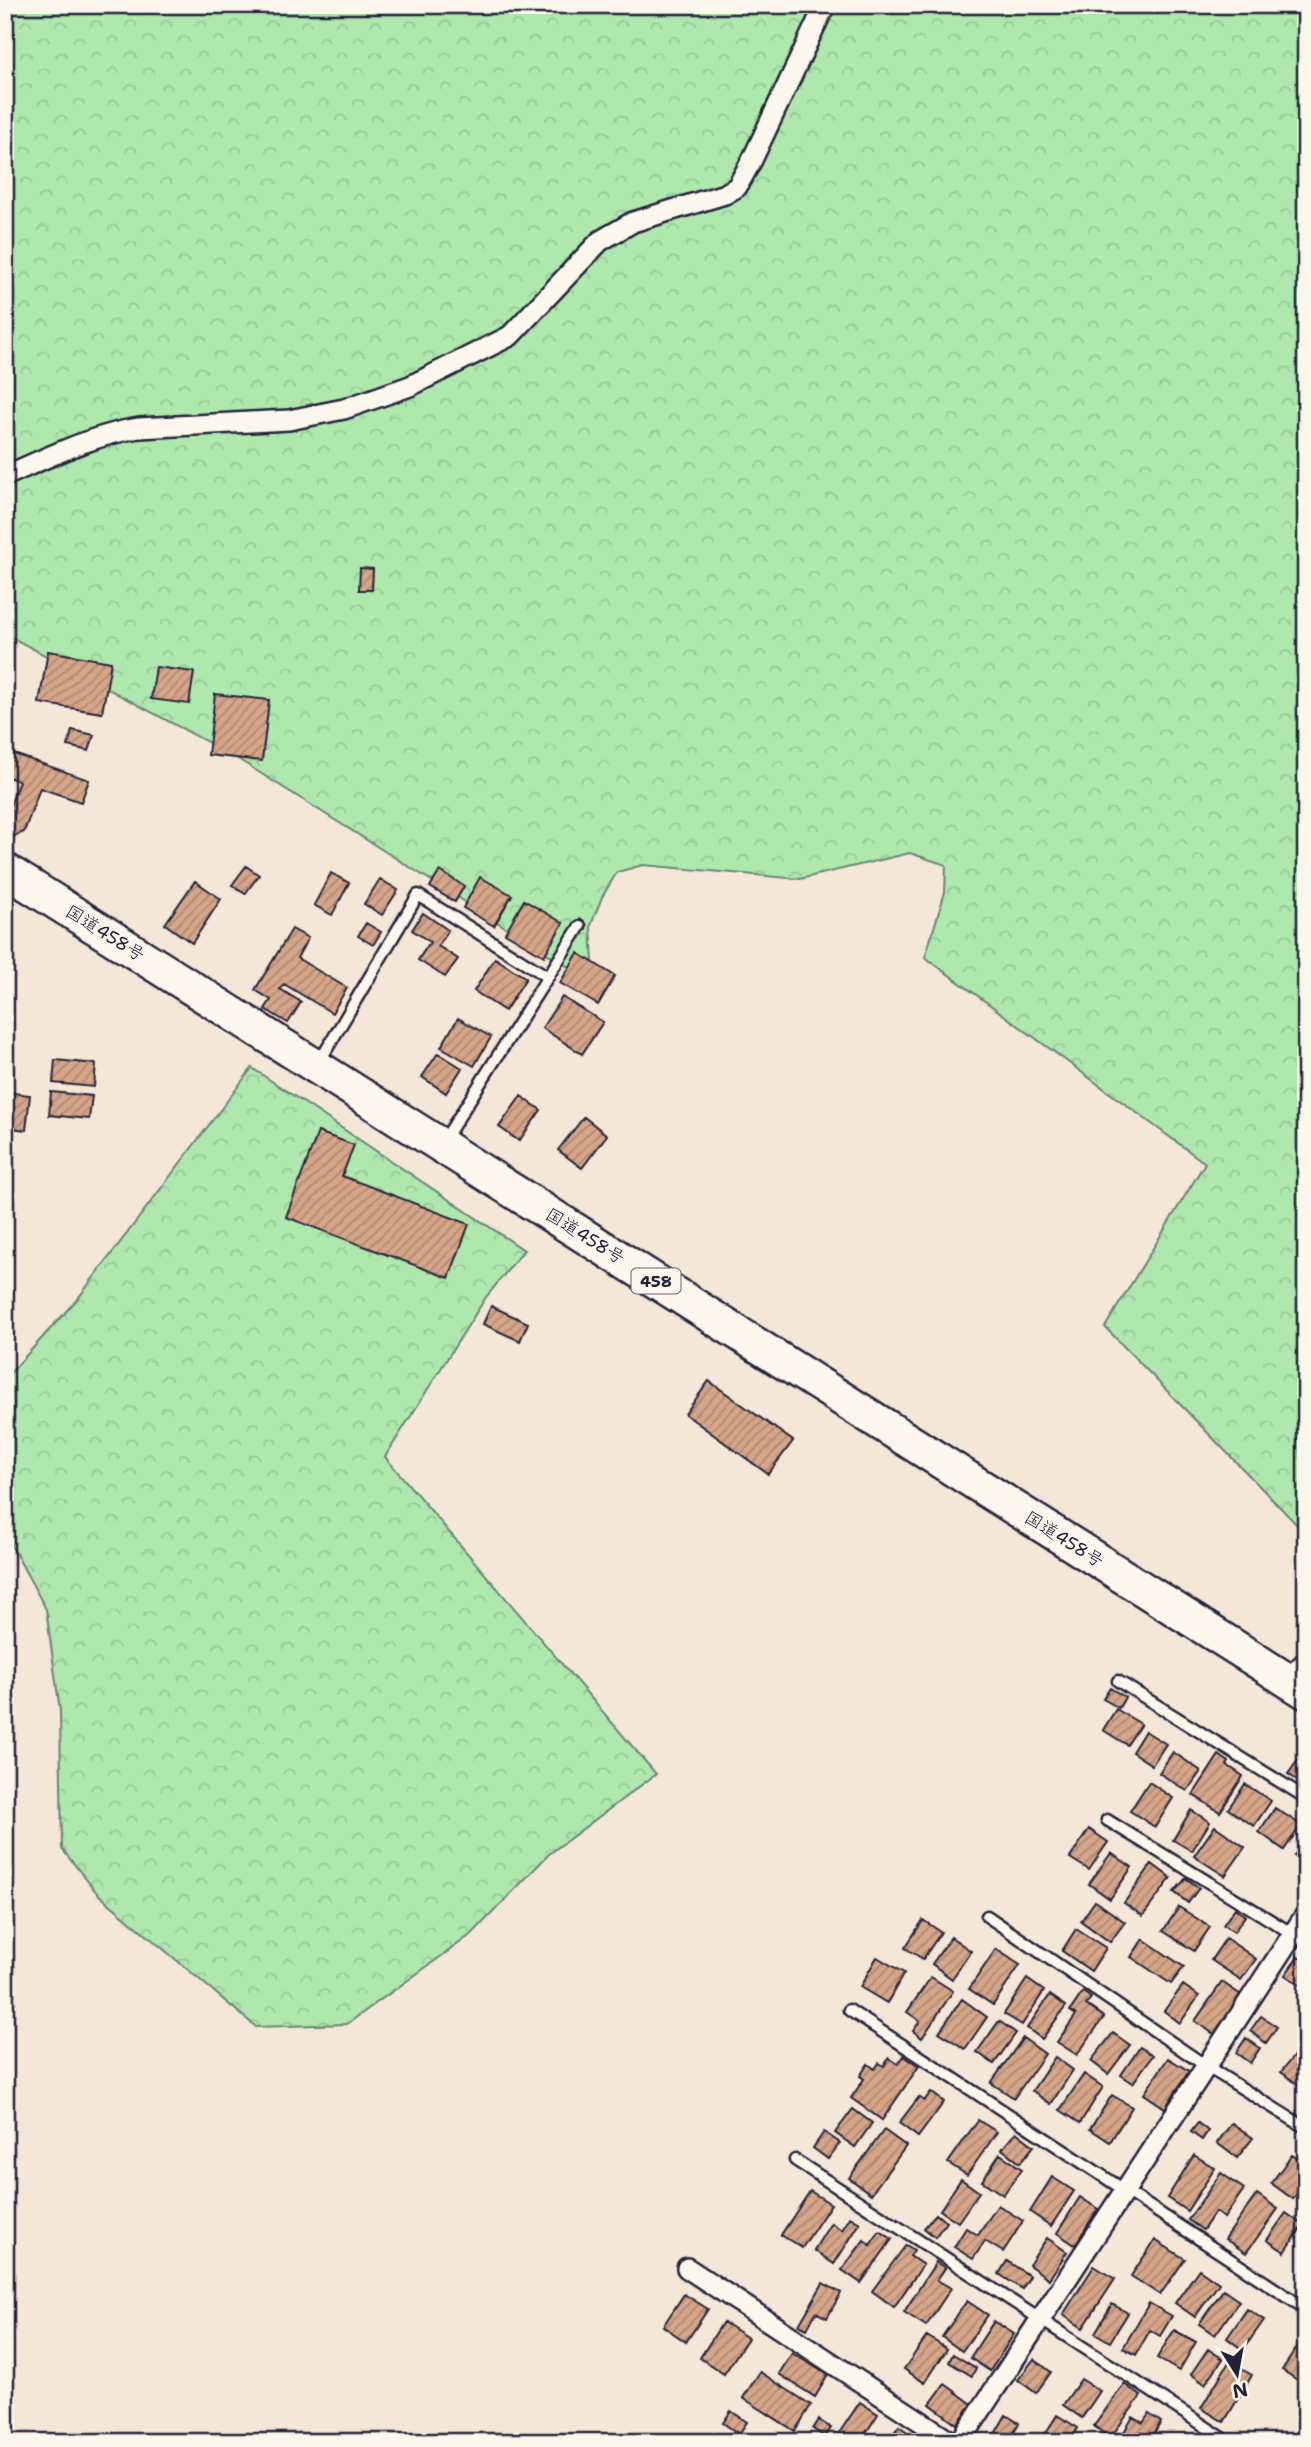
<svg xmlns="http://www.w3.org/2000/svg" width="1311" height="2447" viewBox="0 0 1311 2447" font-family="'Shantell Sans','Klee One',sans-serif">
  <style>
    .forest { fill: url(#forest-crowns); stroke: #688574; stroke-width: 2 }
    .building { fill: url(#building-hatch); stroke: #22223b; stroke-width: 2 }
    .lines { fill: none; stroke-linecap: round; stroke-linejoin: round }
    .service-casing { stroke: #22223b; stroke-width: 15 }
    .minor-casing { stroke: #22223b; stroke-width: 24 }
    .trunk-casing { stroke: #22223b; stroke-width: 38 }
    .service { stroke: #fbf7ec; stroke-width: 10 }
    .minor { stroke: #fbf7ec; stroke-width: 19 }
    .trunk { stroke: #fbf7ec; stroke-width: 33 }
    .labels { text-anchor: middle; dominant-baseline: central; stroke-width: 5; stroke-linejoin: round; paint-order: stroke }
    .shield { fill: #fbf7ec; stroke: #636270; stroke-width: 2 }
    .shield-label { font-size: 16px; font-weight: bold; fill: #22223b }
    .street-label { font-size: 18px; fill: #22223b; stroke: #fbf7ec }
  </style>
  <defs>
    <pattern id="forest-crowns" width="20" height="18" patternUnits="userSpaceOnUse" patternTransform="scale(1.75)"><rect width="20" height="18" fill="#aee8ad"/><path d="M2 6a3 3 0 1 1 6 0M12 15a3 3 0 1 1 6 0" fill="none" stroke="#95c796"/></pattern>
    <pattern id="building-hatch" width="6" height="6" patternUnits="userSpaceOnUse" patternTransform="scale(1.75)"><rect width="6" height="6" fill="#d7a689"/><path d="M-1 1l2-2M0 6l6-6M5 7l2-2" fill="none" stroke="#ae8771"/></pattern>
  </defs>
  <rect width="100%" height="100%" fill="#f4e7d8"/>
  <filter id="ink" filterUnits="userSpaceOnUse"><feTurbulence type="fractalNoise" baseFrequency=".0143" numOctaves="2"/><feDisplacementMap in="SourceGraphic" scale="14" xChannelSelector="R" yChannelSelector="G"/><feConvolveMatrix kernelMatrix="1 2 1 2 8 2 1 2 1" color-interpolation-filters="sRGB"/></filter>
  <g filter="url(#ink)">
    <path class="forest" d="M 5,5 L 1306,5 L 1306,1534 L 1105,1327 L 1205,1163 L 925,957 L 945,892 L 946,865 L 910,853 L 800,879 L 643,865 L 617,872 L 602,897 L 591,925 L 594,983 L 230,754 L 5,634 Z
      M 252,1068 L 524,1250 L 486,1297 L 385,1457 L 656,1774 L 549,1854 L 472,1934 L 347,2024 L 256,2027 L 98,1894 L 62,1849 L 60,1711 L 46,1609 L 5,1534 L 5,1379 L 79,1297 Z"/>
    <path class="building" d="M 360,568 L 373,569 L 372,590 L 359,590 Z
      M 48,651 L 111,662 L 102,713 L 39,703 Z
      M 156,667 L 194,672 L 189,704 L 151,699 Z
      M 215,694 L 269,700 L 262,761 L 208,755 Z
      M 72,730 L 94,735 L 89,751 L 68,746 Z
      M 11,753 L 89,780 L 81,802 L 40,788 L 24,832 L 10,838 L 5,836 L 5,820 L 19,781 L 5,776 Z
      M 246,866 L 259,875 L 245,894 L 232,885 Z
      M 440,871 L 464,886 L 455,902 L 430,887 Z
      M 331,873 L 349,883 L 332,915 L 314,905 Z
      M 480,877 L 512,895 L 494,926 L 463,908 Z
      M 380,879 L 398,890 L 382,915 L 364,904 Z
      M 195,881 L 221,899 L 192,943 L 165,924 Z
      M 524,900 L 563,923 L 544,956 L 505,933 Z
      M 423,913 L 448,930 L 438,946 L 458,959 L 445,977 L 418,960 L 430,942 L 412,930 Z
      M 366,923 L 381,932 L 373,945 L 358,936 Z
      M 292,929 L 308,938 L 297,958 L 347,988 L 332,1013 L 284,984 L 280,989 L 301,1002 L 288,1023 L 265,1009 L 271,1000 L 255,990 Z
      M 578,953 L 615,976 L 598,1005 L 560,983 Z
      M 495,958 L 526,978 L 505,1011 L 474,991 Z
      M 562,997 L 603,1022 L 582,1054 L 542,1028 Z
      M 458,1018 L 491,1037 L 474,1066 L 441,1047 Z
      M 438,1053 L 462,1068 L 446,1093 L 422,1077 Z
      M 55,1060 L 96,1064 L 94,1087 L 53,1083 Z
      M 5,1092 L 30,1095 L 26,1130 L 5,1127 Z
      M 51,1092 L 92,1096 L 89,1119 L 49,1115 Z
      M 521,1096 L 541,1110 L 519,1141 L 499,1127 Z
      M 584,1117 L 607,1135 L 582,1168 L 558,1150 Z
      M 318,1132 L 354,1145 L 342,1176 L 469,1224 L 449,1278 L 286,1217 Z
      M 491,1306 L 528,1323 L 520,1341 L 483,1324 Z
      M 709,1381 L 793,1441 L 768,1474 L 685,1414 Z
      M 1110,1688 L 1125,1697 L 1119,1708 L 1103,1699 Z
      M 1116,1709 L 1141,1724 L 1127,1745 L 1103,1730 Z
      M 1145,1731 L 1166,1744 L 1152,1765 L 1132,1752 Z
      M 1306,1749 L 1306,1786 L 1288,1774 Z
      M 1173,1752 L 1201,1771 L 1187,1791 L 1159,1773 Z
      M 1219,1755 L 1229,1762 L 1227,1765 L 1243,1776 L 1220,1812 L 1193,1795 Z
      M 1149,1782 L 1173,1798 L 1155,1827 L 1130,1811 Z
      M 1245,1784 L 1271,1801 L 1254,1826 L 1228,1809 Z
      M 1275,1808 L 1301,1825 L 1284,1850 L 1259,1832 Z
      M 1191,1810 L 1210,1822 L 1192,1851 L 1173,1840 Z
      M 1215,1826 L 1245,1847 L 1225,1876 L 1194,1856 Z
      M 1089,1829 L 1108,1842 L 1089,1870 L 1070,1858 Z
      M 1306,1838 L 1306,1863 L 1294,1856 Z
      M 1111,1853 L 1132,1867 L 1110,1899 L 1089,1884 Z
      M 1152,1864 L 1171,1878 L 1143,1916 L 1124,1903 Z
      M 1186,1878 L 1199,1888 L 1188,1903 L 1174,1892 Z
      M 1095,1901 L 1125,1922 L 1110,1942 L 1081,1921 Z
      M 1179,1907 L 1210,1927 L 1194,1951 L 1163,1931 Z
      M 1235,1908 L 1245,1916 L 1234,1932 L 1223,1925 Z
      M 923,1920 L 941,1932 L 923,1959 L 905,1948 Z
      M 1076,1929 L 1106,1948 L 1091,1971 L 1062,1951 Z
      M 951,1937 L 971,1951 L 952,1979 L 932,1964 Z
      M 1226,1938 L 1256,1959 L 1241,1980 L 1211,1960 Z
      M 1143,1939 L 1184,1967 L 1171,1984 L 1131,1957 Z
      M 996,1949 L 1020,1965 L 993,2005 L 969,1989 Z
      M 877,1957 L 904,1973 L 887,2003 L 860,1987 Z
      M 1298,1957 L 1306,1962 L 1306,1989 L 1285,1975 Z
      M 931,1977 L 953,1991 L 922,2038 L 913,2031 L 920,2021 L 907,2012 Z
      M 1027,1979 L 1044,1991 L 1022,2025 L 1004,2014 Z
      M 1222,1982 L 1241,1995 L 1214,2034 L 1195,2021 Z
      M 1183,1985 L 1199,1996 L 1180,2023 L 1164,2011 Z
      M 1083,1992 L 1091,1998 L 1086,2005 L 1104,2017 L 1077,2055 L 1057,2042 L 1076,2015 L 1070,2011 Z
      M 1050,1995 L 1066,2006 L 1042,2039 L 1027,2028 Z
      M 962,1999 L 987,2017 L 965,2049 L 939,2032 Z
      M 1261,2016 L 1277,2027 L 1266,2043 L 1250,2031 Z
      M 999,2021 L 1016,2033 L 994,2064 L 977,2052 Z
      M 1113,2033 L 1130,2045 L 1108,2074 L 1091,2061 Z
      M 1023,2038 L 1045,2054 L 1014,2098 L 991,2083 Z
      M 1246,2038 L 1260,2048 L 1250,2063 L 1236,2053 Z
      M 1303,2044 L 1306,2046 L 1306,2086 L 1304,2089 L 1281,2072 Z
      M 1140,2047 L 1153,2055 L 1133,2083 L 1121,2075 Z
      M 904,2056 L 919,2066 L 882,2120 L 851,2098 L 864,2079 L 860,2076 L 868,2064 L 875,2069 L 879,2063 L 884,2066 L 889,2058 L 898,2064 Z
      M 1055,2057 L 1073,2070 L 1051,2104 L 1032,2091 Z
      M 1168,2058 L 1189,2071 L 1165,2108 L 1144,2094 Z
      M 1084,2074 L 1103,2087 L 1080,2123 L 1060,2110 Z
      M 931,2092 L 944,2102 L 918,2137 L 899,2123 L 919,2097 L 924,2101 Z
      M 1112,2095 L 1132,2107 L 1110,2142 L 1090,2129 Z
      M 853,2109 L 872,2123 L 855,2147 L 835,2133 Z
      M 978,2120 L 997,2132 L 967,2175 L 948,2163 Z
      M 1198,2123 L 1208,2131 L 1202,2140 L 1191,2132 Z
      M 1232,2123 L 1253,2138 L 1237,2158 L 1217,2143 Z
      M 884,2130 L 906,2146 L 871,2194 L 849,2178 Z
      M 824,2132 L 840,2143 L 828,2159 L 813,2148 Z
      M 1016,2132 L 1034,2146 L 1020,2163 L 1002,2149 Z
      M 1000,2154 L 1022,2169 L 1003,2195 L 982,2181 Z
      M 1194,2155 L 1215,2168 L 1187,2211 L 1167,2198 Z
      M 1292,2155 L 1306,2164 L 1306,2181 L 1293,2199 L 1271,2183 Z
      M 1221,2173 L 1244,2189 L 1224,2218 L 1215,2212 L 1203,2230 L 1188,2220 Z
      M 1052,2177 L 1074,2191 L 1051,2226 L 1030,2212 Z
      M 961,2179 L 979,2192 L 958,2222 L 940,2210 Z
      M 810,2191 L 831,2204 L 802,2248 L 781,2235 Z
      M 1257,2194 L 1278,2209 L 1246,2253 L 1225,2239 Z
      M 1080,2197 L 1098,2209 L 1075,2245 L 1057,2233 Z
      M 998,2205 L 1023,2221 L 1003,2252 L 985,2241 L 973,2259 L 954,2247 L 966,2228 L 978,2235 Z
      M 1286,2213 L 1303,2225 L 1285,2252 L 1267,2240 Z
      M 936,2214 L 946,2222 L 935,2237 L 924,2228 Z
      M 850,2217 L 860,2223 L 834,2264 L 814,2250 L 831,2223 L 842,2230 Z
      M 880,2231 L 892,2239 L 861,2283 L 842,2270 L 864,2240 L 870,2245 Z
      M 1047,2238 L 1067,2252 L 1049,2279 L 1029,2265 Z
      M 1155,2240 L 1185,2259 L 1160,2295 L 1131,2276 Z
      M 906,2245 L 914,2250 L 910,2256 L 923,2265 L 894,2307 L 872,2291 Z
      M 1007,2261 L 1030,2276 L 1022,2289 L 999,2274 Z
      M 936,2262 L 945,2268 L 937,2280 L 951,2288 L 926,2326 L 904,2312 Z
      M 1094,2266 L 1115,2279 L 1083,2328 L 1063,2315 Z
      M 1199,2269 L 1219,2283 L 1195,2317 L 1175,2303 Z
      M 823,2283 L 841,2293 L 827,2318 L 816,2312 L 807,2329 L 799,2325 Z
      M 1223,2290 L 1239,2301 L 1215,2335 L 1199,2324 Z
      M 684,2294 L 708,2309 L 686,2342 L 663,2326 Z
      M 967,2301 L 988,2315 L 962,2351 L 942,2337 Z
      M 1149,2303 L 1172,2316 L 1160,2336 L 1150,2330 L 1136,2355 L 1123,2348 Z
      M 1112,2304 L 1128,2313 L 1110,2342 L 1095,2333 Z
      M 1247,2309 L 1264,2320 L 1243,2350 L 1227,2338 Z
      M 994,2321 L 1014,2334 L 990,2371 L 970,2358 Z
      M 723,2322 L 748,2338 L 724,2374 L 700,2358 Z
      M 1174,2330 L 1196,2342 L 1179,2371 L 1157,2358 Z
      M 1306,2334 L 1306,2378 L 1302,2383 L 1282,2370 Z
      M 927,2336 L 947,2349 L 925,2383 L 904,2369 Z
      M 1208,2349 L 1223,2359 L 1205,2384 L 1191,2374 Z
      M 792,2353 L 828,2375 L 815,2397 L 779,2374 Z
      M 953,2354 L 976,2368 L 972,2376 L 949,2362 Z
      M 1034,2359 L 1051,2372 L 1036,2393 L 1018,2380 Z
      M 1229,2362 L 1252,2375 L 1224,2422 L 1201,2408 Z
      M 760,2372 L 811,2405 L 795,2431 L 743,2398 Z
      M 1081,2379 L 1100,2391 L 1082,2418 L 1063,2405 Z
      M 945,2384 L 972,2404 L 957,2424 L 930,2404 Z
      M 1124,2384 L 1141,2396 L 1110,2438 L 1094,2426 Z
      M 860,2402 L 878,2414 L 860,2442 L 833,2442 Z
      M 731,2411 L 747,2422 L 739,2434 L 723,2423 Z
      M 1149,2414 L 1161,2422 L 1149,2442 L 1118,2442 L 1133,2417 L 1143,2423 Z
      M 1006,2415 L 1019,2423 L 1009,2442 L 996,2442 L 992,2439 Z
      M 1057,2415 L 1078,2428 L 1070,2442 L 1040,2442 Z
      M 819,2420 L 831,2428 L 825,2437 L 813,2429 Z
      M 899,2426 L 916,2438 L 914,2442 L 887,2442 Z"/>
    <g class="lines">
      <g class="service-casing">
        <path id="service" d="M 318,1064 L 418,895 L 548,977
          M 443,1142 L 580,926
          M 1118,1681 L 1306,1798
          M 1107,1820 L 1306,1942
          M 987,1916 L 1206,2066 L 1306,2128
          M 849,2010 L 1306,2309
          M 795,2160 L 1229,2442"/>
      </g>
      <g class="minor-casing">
        <path id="minor" d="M 5,476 C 49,457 92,435 139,428 L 289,420 L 344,409 L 410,386 L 510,336 L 600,241 L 633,222 L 725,194 L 737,187 L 752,160 L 825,5
          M 1287,1680 L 1306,1661
          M 687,2268 L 952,2442
          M 960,2442 L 1306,1914"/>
      </g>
      <g class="trunk-casing">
        <path id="trunk" d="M 5,870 L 1306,1692"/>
      </g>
      <use href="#service" class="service"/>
      <use href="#minor" class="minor"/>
      <use href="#trunk" class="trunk"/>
    </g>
  </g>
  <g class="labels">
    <rect class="shield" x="631.5" y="1268.5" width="49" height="25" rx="5"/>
    <g class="shield-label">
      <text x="656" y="1281">458</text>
    </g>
    <g class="street-label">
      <text transform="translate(105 933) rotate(32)">国道458号</text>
      <text transform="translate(585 1236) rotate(32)">国道458号</text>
      <text transform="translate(1064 1539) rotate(32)">国道458号</text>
    </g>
  </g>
  <rect width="1311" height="2447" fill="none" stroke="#fbf7ec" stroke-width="28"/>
  <rect x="14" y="14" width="1283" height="2419" fill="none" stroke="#22223b" stroke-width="2.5" filter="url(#ink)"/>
  <g transform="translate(1237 2374) rotate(169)" stroke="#fbf7ec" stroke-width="5" paint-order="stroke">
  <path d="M0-5L12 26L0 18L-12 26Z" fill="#22223b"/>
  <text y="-10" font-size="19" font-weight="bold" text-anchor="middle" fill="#22223b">N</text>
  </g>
</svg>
